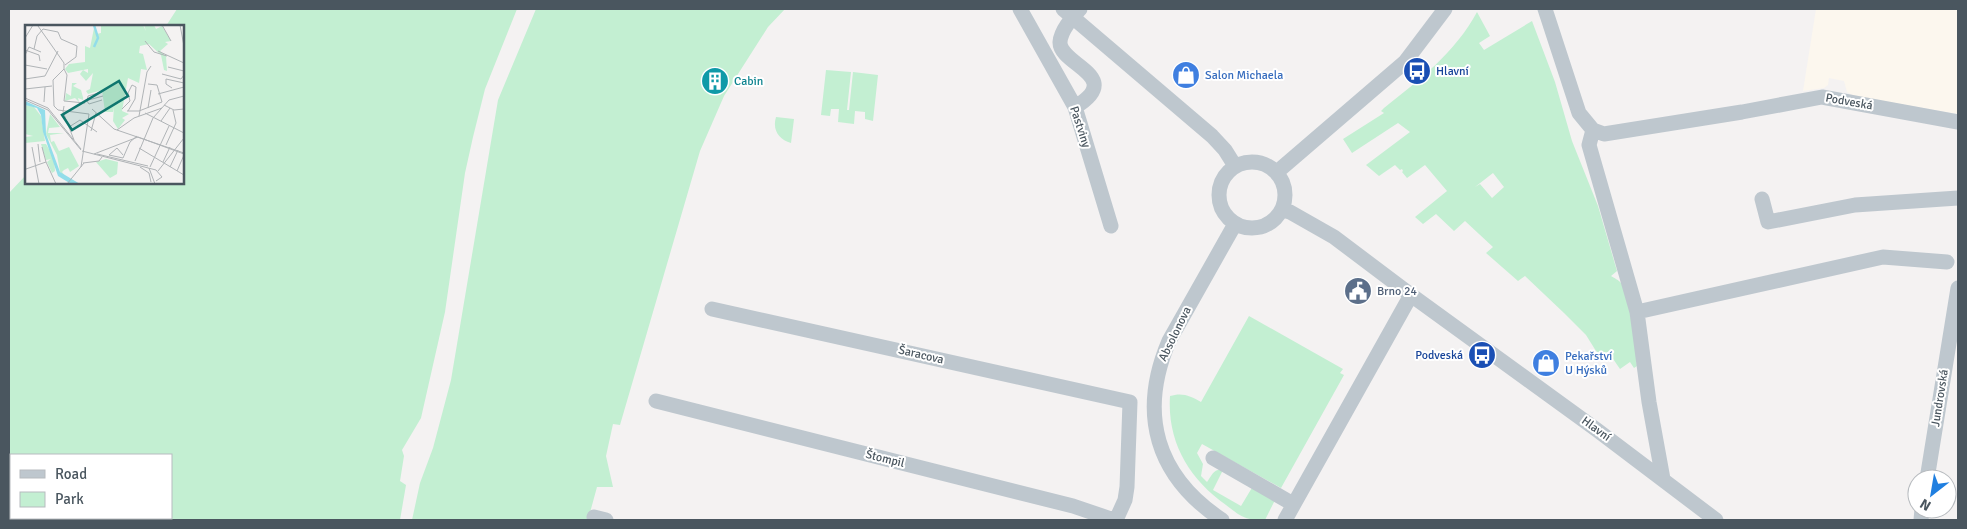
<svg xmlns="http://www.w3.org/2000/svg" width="1967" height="529" viewBox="0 0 1967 529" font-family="Signika,sans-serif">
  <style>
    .commercial { fill: #fcf7ee }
    .green { fill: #c3efd2; fill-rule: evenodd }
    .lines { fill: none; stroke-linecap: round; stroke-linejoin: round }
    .minor { stroke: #bec7ce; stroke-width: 15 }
    .labels { text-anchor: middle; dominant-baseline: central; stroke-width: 4; stroke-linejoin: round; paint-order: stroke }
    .transit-label { font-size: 12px; fill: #164399; stroke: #fff; text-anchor: start }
    .shop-label { font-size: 12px; fill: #366cbe; stroke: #fff; text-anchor: start }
    .culture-label { font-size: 12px; fill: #0d838f; stroke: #fff; text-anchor: start }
    .street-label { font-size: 12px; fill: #4a565f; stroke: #fff }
    .service-label { font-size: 12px; fill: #4e5e75; stroke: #fff; text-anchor: start }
    .inset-river { fill: none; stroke: #92ddea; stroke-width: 2.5 }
    .inset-road { fill: none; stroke: #b0b4b7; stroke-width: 1 }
    .view { fill: #0f766e; fill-opacity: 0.15; stroke: #0f766e; stroke-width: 2.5 }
    .inset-edge { fill: none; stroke: #4a565f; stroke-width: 2.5 }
  </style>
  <rect width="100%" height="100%" fill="#f4f2f2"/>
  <path class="commercial" d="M 1816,9 L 1958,9 L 1958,114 L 1854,96 L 1847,92 L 1844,81 L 1829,78 L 1828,85 L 1824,88 L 1803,91 Z"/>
  <path class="green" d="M 177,9 L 517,9 L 485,89 L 473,137 L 465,173 L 445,312 L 421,418 L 402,450 L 404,456 L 400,481 L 406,485 L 400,520 L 9,520 L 9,193 L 26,175 L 26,182 L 182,182 L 182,26 L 166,26 ZM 11,455 L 171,455 L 171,518 L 11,518 Z
    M 536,9 L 785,9 L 768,27 L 724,96 L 700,151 L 620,425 L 613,424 L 606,456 L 613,487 L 597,487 L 588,520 L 412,520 L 420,483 L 433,448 L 451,380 L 498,100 Z
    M 1477,12 L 1490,36 L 1479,43 L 1484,50 L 1532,21 L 1555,82 L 1572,141 L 1598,206 L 1617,271 L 1611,276 C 1614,278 1619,280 1621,283 C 1632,302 1635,344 1637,366 L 1634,368 L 1630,362 L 1620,369 L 1609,353 L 1604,357 L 1596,351 L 1586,335 L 1564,313 L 1525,276 L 1518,281 L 1486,253 L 1493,247 L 1465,221 L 1454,231 L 1436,214 L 1423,224 L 1415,217 L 1447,191 L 1425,165 L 1407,178 L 1402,172 L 1403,171 L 1402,169 L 1400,170 L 1395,165 L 1379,176 L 1366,165 L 1410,132 L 1398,123 L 1352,153 L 1343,139 L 1384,113 L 1381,111 L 1384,108 C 1419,80 1455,53 1477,12 ZM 1493,173 L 1504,187 L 1492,198 L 1480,184 L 1475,187 Z
    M 826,70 L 851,72 L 847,110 L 849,110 L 853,72 L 878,75 L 873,121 L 865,119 L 865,112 L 855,111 L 854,124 L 838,122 L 839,109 L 831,109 L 830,116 L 821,115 Z
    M 776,117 L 794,119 L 791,143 C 779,140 772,130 776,117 Z
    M 1249,316 L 1343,369 L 1340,373 L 1344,375 L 1281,488 L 1202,444 L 1197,453 L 1203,464 L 1201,476 L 1207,482 C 1212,475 1214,468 1223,470 L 1213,490 L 1241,506 L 1253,486 L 1276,498 L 1265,520 C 1244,520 1242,517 1226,505 C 1189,479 1167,442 1170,396 C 1182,392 1191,396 1201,402 Z"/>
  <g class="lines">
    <path class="minor" d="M 1020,9 L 1075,107 L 1111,226
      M 1063,9 L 1212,136 L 1225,150 L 1235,166
      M 1545,9 L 1579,113 L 1593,130 L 1604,134 L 1742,112 L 1822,97 L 1958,122
      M 1075,107 C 1126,76 1059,65 1060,42 C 1061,30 1072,18 1080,9
      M 1593,130 L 1589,145 L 1637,312 L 1649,402 L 1663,479
      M1219 195a33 33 0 1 1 66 0a33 33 0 1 1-66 0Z
      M 1277,172 L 1405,62 L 1445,9
      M 1762,199 L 1768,222 L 1855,205 L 1958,198
      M 1282,210 L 1290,212 L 1334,237 L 1411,295 L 1597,430 L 1716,520
      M 712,309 L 1130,402 L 1127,487 L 1125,500 L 1116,520
      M 1637,312 L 1883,257 L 1947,262
      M 656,401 L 1073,506 L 1114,520
      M 1213,458 L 1293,504
      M 1927,479 L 1958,288
      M 594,517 L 606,520
      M 1222,520 C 1156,476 1138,414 1169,341 L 1235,224
      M 1285,520 L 1411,295
      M 1921,520 L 1922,509"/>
  </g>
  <defs>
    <g id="bus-disc" transform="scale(1.4375)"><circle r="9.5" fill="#1a4fb4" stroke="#fff"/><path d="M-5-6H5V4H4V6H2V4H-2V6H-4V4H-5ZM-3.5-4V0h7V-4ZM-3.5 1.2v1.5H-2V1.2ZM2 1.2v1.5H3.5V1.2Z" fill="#fff"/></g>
    <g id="shop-disc" transform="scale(1.4375)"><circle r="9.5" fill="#3f7fe0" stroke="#fff"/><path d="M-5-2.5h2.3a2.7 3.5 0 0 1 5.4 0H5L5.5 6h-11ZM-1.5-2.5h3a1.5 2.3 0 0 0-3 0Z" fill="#fff"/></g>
    <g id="building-disc" transform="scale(1.4375)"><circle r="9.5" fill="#0f9aa8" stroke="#fff"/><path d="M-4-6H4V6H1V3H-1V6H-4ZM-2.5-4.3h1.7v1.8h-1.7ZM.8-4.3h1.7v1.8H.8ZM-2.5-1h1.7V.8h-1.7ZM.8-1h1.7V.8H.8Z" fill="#fff"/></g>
    <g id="civic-disc" transform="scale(1.4375)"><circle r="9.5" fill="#5c6f8a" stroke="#fff"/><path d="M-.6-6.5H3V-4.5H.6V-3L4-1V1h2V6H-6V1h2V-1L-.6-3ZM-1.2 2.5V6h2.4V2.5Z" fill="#fff"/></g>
  </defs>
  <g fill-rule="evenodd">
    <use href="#bus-disc" x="1417" y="71"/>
    <use href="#shop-disc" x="1186" y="75"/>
    <use href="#building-disc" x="715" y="81"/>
    <use href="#civic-disc" x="1358" y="291"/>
    <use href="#bus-disc" x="1482" y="355"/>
    <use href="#shop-disc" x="1546" y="363"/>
  </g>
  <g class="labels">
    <g class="transit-label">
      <text x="1436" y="71">Hlavní</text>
      <text x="1463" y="355" text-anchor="end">Podveská</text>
    </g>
    <g class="shop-label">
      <text x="1205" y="75">Salon Michaela</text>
      <text x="1565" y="356">Pekařství<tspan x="1565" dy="14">U Hýsků</tspan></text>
    </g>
    <g class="culture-label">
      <text x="734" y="81">Cabin</text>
    </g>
    <g class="street-label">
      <text transform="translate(1849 102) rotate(10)">Podveská</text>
      <text transform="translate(1080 127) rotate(72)">Pastviny</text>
      <text transform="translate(1175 334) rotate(-64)">Absolonova</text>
      <text transform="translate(921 355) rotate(13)">Šaracova</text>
      <text transform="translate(1940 398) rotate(-81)">Jundrovská</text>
      <text transform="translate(1596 429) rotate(36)">Hlavní</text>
      <text transform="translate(885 459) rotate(14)">Štompil</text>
    </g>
    <g class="service-label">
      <text x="1377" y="291">Brno 24</text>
    </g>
  </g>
  <g transform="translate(25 25)">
    <rect width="159" height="159" fill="#f4f2f2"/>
    <path d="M 76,0 L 118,0 L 121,6 L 119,0 L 129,0 L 131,4 L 137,1 L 146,16 L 140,17 L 143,19 L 135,26 L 141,31 L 142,46 L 139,45 L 136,30 L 124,19 L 115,21 L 114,28 L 118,29 L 122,45 L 116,44 L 114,58 L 103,53 L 97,86 L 104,89 L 97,93 L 100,95 L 93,104 L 88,96 L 89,82 L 88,87 L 80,87 L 77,65 L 63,69 L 61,66 L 65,64 L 68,48 L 61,56 L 55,49 L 58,45 L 63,48 L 63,44 L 43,48 L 40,44 L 44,39 L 60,37 L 60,21 L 65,23 L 69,3 L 71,9 L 76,8 ZM 47,58 L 52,58 L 48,61 L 56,65 L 59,76 L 58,72 L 58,75 L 53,73 L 54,77 L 50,73 L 40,76 L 41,68 L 46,71 ZM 0,80 L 9,82 L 16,91 L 20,116 L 0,118 L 0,112 L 8,111 L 0,109 ZM 25,89 L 35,102 L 24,103 L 23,108 L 39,108 L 25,110 L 26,117 L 29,116 L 34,126 L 44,122 L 54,141 L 45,147 L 43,143 L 39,145 L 37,147 L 41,152 L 35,147 L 32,130 L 21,109 ZM 16,119 L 21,119 L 29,133 L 30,146 L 27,148 L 22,137 L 26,134 L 21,135 ZM 81,134 L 93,137 L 92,149 L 85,153 L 71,137 Z" fill="#c3efd2"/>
    <path d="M 0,76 L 20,85 L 21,109 L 35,147 L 55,159 L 46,159 L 33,151 L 18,107 L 16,90 L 12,83 L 0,80 Z" fill="#92ddea"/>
    <path class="inset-river" d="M 69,0 L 73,13 L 69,22"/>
    <path class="inset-road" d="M 137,0 L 146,16M 155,0 L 159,21M 13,1 L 39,38 L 39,44 L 28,55 L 29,81 L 33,85 L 64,89M 0,13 L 8,0M 120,16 L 129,27 L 142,31M 9,24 L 12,11 L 18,4 L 33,7 L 36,14 L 52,21 L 51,32 L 40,40M 0,25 L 14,30 L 15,36M 133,26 L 159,38M 0,30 L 4,22 L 16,27M 0,40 L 22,44M 143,42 L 159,46M 39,44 L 42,50 L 39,76 L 60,78M 137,49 L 156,54 L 159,50M 0,54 L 20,51 L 33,26M 123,59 L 132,60 L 137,77M 147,63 L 141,59 L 141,54 L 159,58M 0,64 L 27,61M 133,69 L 159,62M 0,73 L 23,83 L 56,124M 0,75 L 23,85 L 56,125M 60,76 L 78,71M 62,76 L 63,71 L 77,67M 62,76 L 64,79 L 77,75M 19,77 L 20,62M 139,80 L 149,85 L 159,84M 39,81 L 38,87 L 49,115M 123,83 L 126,65M 67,84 L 89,104 L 159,128M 97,84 L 105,76 L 103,68 L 107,60 L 111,62M 102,86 L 114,86 L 137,77M 103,86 L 110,74 L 111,62M 120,88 L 159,108M 114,91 L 122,47 L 126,41M 136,96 L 145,83M 44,102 L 55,95 L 72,107M 92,105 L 109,93 L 137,83M 66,106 L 71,88M 13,119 L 15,137M 141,120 L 151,98 L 148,85M 7,122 L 14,159M 17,122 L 21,137M 114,123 L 159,150M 57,126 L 100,137M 69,129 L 113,112 L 159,129M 72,129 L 123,141M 98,130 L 92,123 L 84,130 L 98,133 L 105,117 L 112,111M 110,136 L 128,93 L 144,75 L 159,71M 100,137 L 131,145 L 137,152 L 131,156M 138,137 L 145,122M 58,138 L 74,136 L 77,132M 56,142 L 64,89M 115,142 L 124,148 L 126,157M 125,142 L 144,101M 145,142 L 153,125M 124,143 L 130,159M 1,144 L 21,137 L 31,159M 133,146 L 159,113M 152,146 L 159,130M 42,159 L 59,138"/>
    <path class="view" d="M 94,56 L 103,71 L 47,105 L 37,90 Z"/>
    <rect width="159" height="159" class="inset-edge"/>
  </g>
  <rect width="1967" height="529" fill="none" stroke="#4a565f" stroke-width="20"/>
  <rect x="10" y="454" width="162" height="65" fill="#ffffff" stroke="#b7bbbf"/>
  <rect x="20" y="470" width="25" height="8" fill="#bec7ce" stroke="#b7bbbf"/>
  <text x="55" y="479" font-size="15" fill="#4a565f">Road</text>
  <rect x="20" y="492" width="25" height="15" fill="#c3efd2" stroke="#b7bbbf"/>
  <text x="55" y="504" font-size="15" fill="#4a565f">Park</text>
  <g transform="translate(1932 494) rotate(211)"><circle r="24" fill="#ffffff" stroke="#b7bbbf"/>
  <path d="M0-4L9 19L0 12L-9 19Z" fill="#207fe0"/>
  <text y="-8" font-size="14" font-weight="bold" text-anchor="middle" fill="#4a565f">N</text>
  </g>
</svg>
